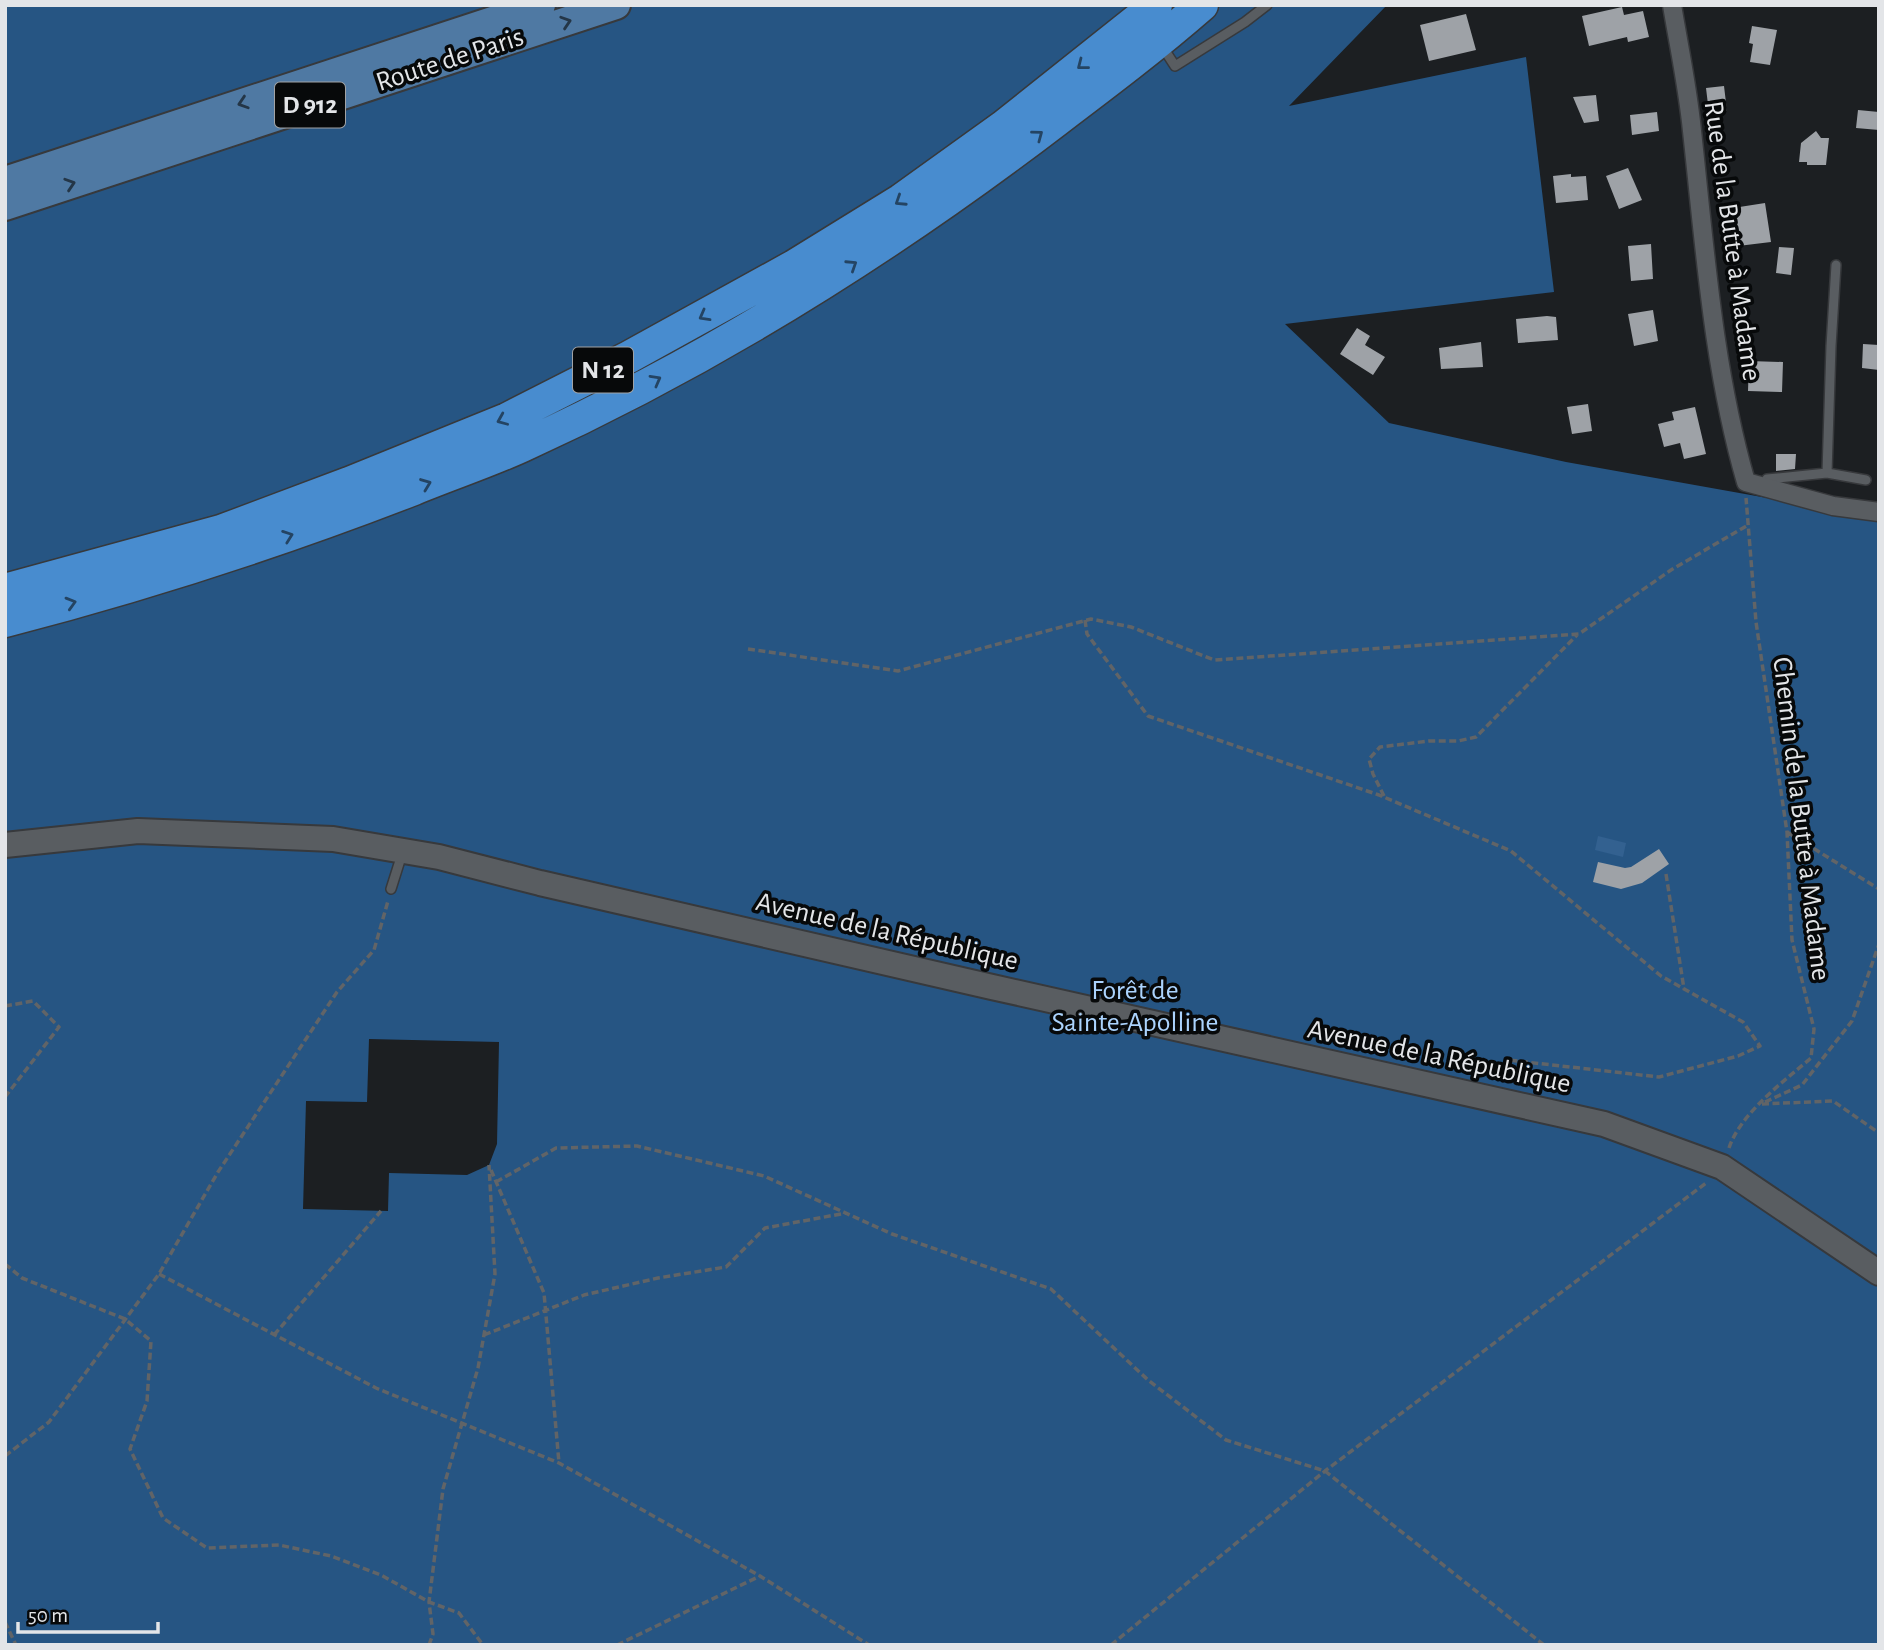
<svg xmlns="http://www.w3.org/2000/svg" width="1884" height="1650" viewBox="0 0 1884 1650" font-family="'Alegreya Sans',sans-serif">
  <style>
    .forest { fill: #265583; fill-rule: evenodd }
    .water { fill: #336190 }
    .building { fill: #9ea2a7 }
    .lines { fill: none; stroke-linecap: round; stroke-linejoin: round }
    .lane-casing { stroke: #37393c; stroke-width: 12 }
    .street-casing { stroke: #37393c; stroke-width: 21 }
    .secondary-casing { stroke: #37393c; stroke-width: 28 }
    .primary-casing { stroke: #37393c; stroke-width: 32 }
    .highway-casing { stroke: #37393c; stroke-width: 35 }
    .path { stroke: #616467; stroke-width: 3.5; stroke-dasharray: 7 3.5; stroke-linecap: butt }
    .lane { stroke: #595d61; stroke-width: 9 }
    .street { stroke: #595d61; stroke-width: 18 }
    .secondary { stroke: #595d61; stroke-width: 24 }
    .primary { stroke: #4f79a3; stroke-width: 28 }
    .highway { stroke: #488ccf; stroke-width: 32 }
    .oneway { stroke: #243647 }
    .oneway2 { stroke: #244463 }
    .labels { text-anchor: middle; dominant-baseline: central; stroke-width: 7; stroke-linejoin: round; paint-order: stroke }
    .shield { fill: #07090a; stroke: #a1a3a5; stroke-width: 2 }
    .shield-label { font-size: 26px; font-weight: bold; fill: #e3e5e8 }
    .street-label { font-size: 28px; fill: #e3e5e8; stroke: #07090a }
    .park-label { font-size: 28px; fill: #abd3fd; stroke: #07090a }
  </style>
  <rect width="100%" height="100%" fill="#1c1f22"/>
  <path class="forest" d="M 5,5 L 1387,5 L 1289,106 L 1526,57 L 1554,292 L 1285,324 L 1389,423 L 1566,462 L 1879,518 L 1879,1645 L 5,1645 ZM 369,1039 L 499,1042 L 497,1144 L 489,1165 L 467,1175 L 389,1173 L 388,1211 L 303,1209 L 306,1101 L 367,1102 Z"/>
  <path class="water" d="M 1598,836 L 1626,843 L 1623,857 L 1595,850 Z"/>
  <path class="building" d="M 1622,7 L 1624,15 L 1643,11 L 1649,37 L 1628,42 L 1627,37 L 1589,46 L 1582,16 Z
    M 1466,14 L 1476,50 L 1429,61 L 1420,25 Z
    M 1752,26 L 1777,30 L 1770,65 L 1750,62 L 1753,44 L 1749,43 Z
    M 1724,86 L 1727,111 L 1709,113 L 1706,88 Z
    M 1596,95 L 1599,121 L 1584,123 L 1573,97 Z
    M 1858,110 L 1879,112 L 1879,130 L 1856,128 Z
    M 1657,112 L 1659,131 L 1632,135 L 1630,115 Z
    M 1816,131 L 1821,138 L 1829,138 L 1826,165 L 1807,165 L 1807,162 L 1799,162 L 1801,143 Z
    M 1628,168 L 1642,200 L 1619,209 L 1606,176 Z
    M 1571,174 L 1571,177 L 1586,176 L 1588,200 L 1556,203 L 1553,176 Z
    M 1765,203 L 1771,242 L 1738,246 L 1733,208 Z
    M 1651,244 L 1653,279 L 1631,281 L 1628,246 Z
    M 1779,247 L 1794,248 L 1791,275 L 1776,273 Z
    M 1653,310 L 1658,341 L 1634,346 L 1628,314 Z
    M 1547,316 L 1556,317 L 1558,340 L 1518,343 L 1516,319 Z
    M 1357,328 L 1370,336 L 1365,345 L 1385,357 L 1373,375 L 1340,354 Z
    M 1481,342 L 1483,367 L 1441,369 L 1439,348 Z
    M 1863,344 L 1879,345 L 1879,370 L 1862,368 Z
    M 1749,361 L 1783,362 L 1782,392 L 1748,391 Z
    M 1588,404 L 1592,431 L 1572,434 L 1567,407 Z
    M 1695,407 L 1706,454 L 1684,459 L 1680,443 L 1664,447 L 1658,424 L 1674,420 L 1672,412 Z
    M 1776,454 L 1796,454 L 1795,469 L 1776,471 Z
    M 1659,849 L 1669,864 L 1642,883 L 1621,889 L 1593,882 L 1598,862 L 1625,868 L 1631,867 Z"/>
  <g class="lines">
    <g class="lane-casing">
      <path id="lane" d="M 1162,46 L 1175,66 L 1245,22 L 1267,5
        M 1827,473 L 1831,346 L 1836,265
        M 1765,488 L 1767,479 L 1827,473 L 1866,480
        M 391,889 L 402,854"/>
    </g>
    <g class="street-casing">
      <path id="street" d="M 1672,5 C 1679,47 1688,89 1692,131 C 1705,249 1713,368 1746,482 L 1833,506 L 1879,512"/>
    </g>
    <g class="secondary-casing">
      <path id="secondary" d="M 5,845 L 138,831 L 333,839 L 439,857 L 540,883 L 992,987 L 1604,1124 L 1722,1167 L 1879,1273"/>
    </g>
    <g class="primary-casing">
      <path id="primary" d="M 5,181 L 541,5
        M 5,206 L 616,5"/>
    </g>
    <g class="highway-casing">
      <path id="highway" d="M 5,590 L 221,531 L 349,483 L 507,419 L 629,357 L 794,266 L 901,200 L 1004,126 L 1156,5
        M 5,621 C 144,585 280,541 414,489 C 450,474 487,462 522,446 C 713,359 891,247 1057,120 C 1106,83 1155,46 1202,5"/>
    </g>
    <path class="path" d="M 1085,620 L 1087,634 L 1148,716 L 1379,795 L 1511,851 L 1661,976 L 1743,1022 L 1760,1046 L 1738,1056 L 1659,1077 L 1508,1060
      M 748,649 L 898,671 L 1091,619 L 1131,627 L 1214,660 L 1579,634 L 1671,570 L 1748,525
      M 1384,796 L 1373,774 L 1369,759 L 1380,747 L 1429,741 L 1458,741 L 1476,737 L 1577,635
      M 1787,832 L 1879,889
      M 1666,874 L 1684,989
      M 5,1006 L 33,1001 L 59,1027 L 5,1097
      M 1765,1102 L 1802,1085 L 1852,1021 L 1879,944
      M 1762,1104 L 1833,1101 L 1879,1133
      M 1729,1148 C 1740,1114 1784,1081 1811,1058 L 1814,1029 L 1792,940 L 1787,832 L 1756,622 L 1746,498
      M 491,1170 L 544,1293 L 559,1463
      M 496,1182 L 556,1148 L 637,1146 L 764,1176 L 892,1234 L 1051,1289 L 1148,1380 L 1226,1440 L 1325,1471 L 1544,1645
      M 5,1264 L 22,1278 L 125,1319 L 151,1341 L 147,1401 L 130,1449 L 163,1518 L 207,1548 L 279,1545 L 331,1556 L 381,1575 L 429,1602 L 459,1613 L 483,1645
      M 159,1274 L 376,1388 L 559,1463 L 760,1576 L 869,1645
      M 274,1335 L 381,1211
      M 484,1335 L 584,1295 L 658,1278 L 726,1267 L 765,1228 L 846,1213
      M 5,1456 L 49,1422 L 159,1274 L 218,1172 L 300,1048 L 337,992 L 374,950 L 388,901
      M 5,1622 L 16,1645
      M 429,1645 L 433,1634 L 429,1602 L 443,1489 L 478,1368 L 495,1274 L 489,1165
      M 617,1645 L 760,1576
      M 1111,1645 L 1325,1471 L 1706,1183"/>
    <use href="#lane" class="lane"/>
    <use href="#street" class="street"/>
    <use href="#secondary" class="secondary"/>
    <use href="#primary" class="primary"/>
    <use href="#highway" class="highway"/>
  </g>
  <defs><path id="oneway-chevron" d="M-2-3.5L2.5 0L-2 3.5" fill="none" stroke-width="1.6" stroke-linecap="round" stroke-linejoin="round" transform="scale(1.75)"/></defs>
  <g class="oneway">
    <use href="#oneway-chevron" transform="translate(566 22) rotate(-18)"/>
    <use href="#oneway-chevron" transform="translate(243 103) rotate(162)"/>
    <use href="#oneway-chevron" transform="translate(70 184) rotate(-18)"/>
  </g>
  <g class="oneway2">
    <use href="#oneway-chevron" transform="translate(1082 65) rotate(142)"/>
    <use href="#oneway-chevron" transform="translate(1038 135) rotate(-37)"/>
    <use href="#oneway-chevron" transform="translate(900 201) rotate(147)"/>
    <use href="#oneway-chevron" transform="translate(852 265) rotate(-33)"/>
    <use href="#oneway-chevron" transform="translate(704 316) rotate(151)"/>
    <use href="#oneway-chevron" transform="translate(656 380) rotate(-29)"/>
    <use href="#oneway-chevron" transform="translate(502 420) rotate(157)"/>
    <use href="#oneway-chevron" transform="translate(426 484) rotate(-21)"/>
    <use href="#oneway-chevron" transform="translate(288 536) rotate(-20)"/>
    <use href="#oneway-chevron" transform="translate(71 603) rotate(-16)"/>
  </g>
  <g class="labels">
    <g class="shield">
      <rect x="275" y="82.5" width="70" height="45" rx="5"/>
      <rect x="573" y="347.5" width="60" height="45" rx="5"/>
    </g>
    <g class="shield-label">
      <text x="310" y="105">D 912</text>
      <text x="603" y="370">N 12</text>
    </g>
    <g class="street-label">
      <text transform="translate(450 60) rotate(-18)">Route de Paris</text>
      <text transform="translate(1732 241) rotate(82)">Rue de la Butte à Madame</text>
      <text transform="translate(1801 819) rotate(83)">Chemin de la Butte à Madame</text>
      <text transform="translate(887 932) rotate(13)">Avenue de la République</text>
      <text transform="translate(1439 1057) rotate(12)">Avenue de la République</text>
    </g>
    <g class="park-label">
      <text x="1135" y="991">Forêt de<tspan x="1135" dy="32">Sainte-Apolline</tspan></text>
    </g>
  </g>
  <rect width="1884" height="1650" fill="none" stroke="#e3e5e8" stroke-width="14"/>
  <path d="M18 1622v10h140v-10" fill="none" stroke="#e3e5e8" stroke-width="3.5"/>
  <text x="28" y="1622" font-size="21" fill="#e3e5e8" stroke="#07090a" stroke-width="5" paint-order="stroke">50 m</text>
</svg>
